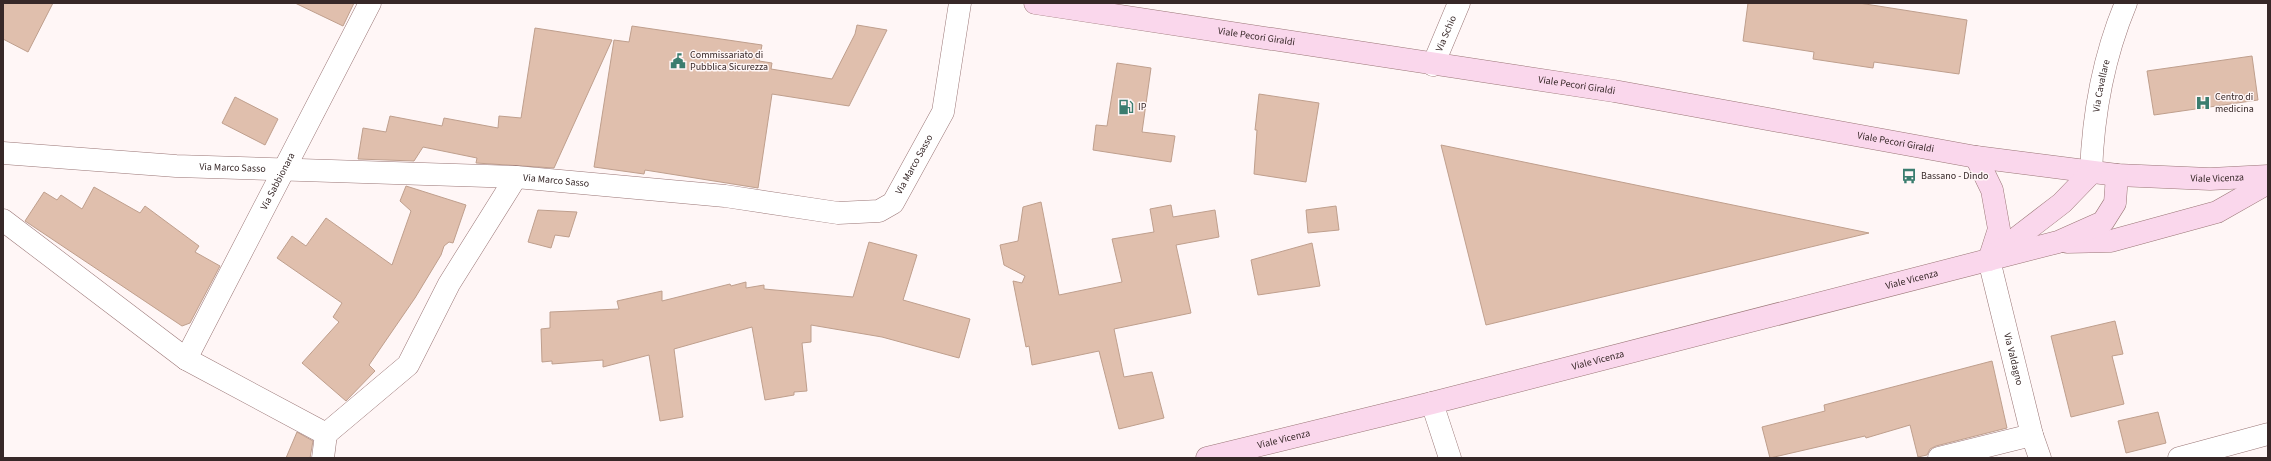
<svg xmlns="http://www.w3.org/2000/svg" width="2271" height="461" viewBox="0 0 2271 461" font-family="'Source Sans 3',sans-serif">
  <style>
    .building { fill: #e0bfad; stroke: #bf9f8d }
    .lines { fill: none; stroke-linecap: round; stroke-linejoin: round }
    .street-casing { stroke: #9a7676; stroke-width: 23 }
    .secondary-casing { stroke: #9a7676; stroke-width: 23 }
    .street { stroke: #fff; stroke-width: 22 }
    .secondary { stroke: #fad7ec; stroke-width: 22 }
    .labels { text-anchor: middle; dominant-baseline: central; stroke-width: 3; stroke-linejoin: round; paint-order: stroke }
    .street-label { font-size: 10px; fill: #372828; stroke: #fff6f6 }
    .poi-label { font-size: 10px; fill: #372828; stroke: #fff6f6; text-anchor: start }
  </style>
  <rect width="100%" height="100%" fill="#fff6f6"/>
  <path class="building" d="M 3,3 L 53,3 L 28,52 L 3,39 Z
    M 295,3 L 354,3 L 343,26 Z
    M 1748,3 L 1859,3 L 1967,20 L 1959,74 L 1874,62 L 1873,68 L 1813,59 L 1814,52 L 1743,41 Z
    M 857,25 L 887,30 L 849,106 L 772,94 L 758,188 L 645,170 L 644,174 L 594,167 L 614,40 L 629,42 L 632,26 L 762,45 L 759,61 L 772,63 L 771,69 L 832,79 L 855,34 Z
    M 535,28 L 612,40 L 554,168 L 476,163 L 477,158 L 423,147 L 414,161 L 358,159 L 363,128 L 386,132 L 390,116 L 442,126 L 444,118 L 498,128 L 499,116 L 521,118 Z
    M 2252,56 L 2258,100 L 2154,115 L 2147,71 Z
    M 1117,63 L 1151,68 L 1142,132 L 1175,136 L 1171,162 L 1093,150 L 1096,125 L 1107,126 Z
    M 1259,94 L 1319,103 L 1306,182 L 1254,174 L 1257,130 L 1255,130 Z
    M 235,97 L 278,119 L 265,145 L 222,123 Z
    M 1441,145 L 1869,233 L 1486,325 Z
    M 406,186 L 466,205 L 453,243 L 449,242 L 444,246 L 441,255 L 415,298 L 369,365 L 375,371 L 346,401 L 302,363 L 339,322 L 333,317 L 342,303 L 277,258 L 292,236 L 306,246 L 326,218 L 392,265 L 411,211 L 400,201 Z
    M 94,187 L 140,213 L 145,206 L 199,246 L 195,252 L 220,266 L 190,323 L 182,326 L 25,221 L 44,192 L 57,200 L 61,195 L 82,209 Z
    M 1041,202 L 1059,295 L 1122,282 L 1112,239 L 1154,232 L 1150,209 L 1171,205 L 1173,217 L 1215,210 L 1219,237 L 1176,245 L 1191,313 L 1114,329 L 1124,377 L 1152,372 L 1164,418 L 1119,429 L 1099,351 L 1032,365 L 1029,346 L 1026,347 L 1013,281 L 1022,283 L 1025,276 L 1004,265 L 1000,245 L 1018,241 L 1023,207 Z
    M 1336,206 L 1339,230 L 1308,233 L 1306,210 Z
    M 538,210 L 577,212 L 569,237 L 555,235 L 551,248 L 528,242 Z
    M 869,242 L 917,255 L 903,300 L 970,319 L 959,358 L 882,337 L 811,325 L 811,342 L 802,343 L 807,391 L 794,392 L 794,395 L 765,400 L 752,327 L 674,349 L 683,417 L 660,421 L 649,355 L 603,367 L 603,360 L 552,364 L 552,361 L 542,362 L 541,329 L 550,328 L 550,312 L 619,309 L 617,301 L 662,291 L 662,301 L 730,284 L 731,286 L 746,282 L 746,288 L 764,285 L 764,289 L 853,297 Z
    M 1312,243 L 1320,286 L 1258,295 L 1251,260 Z
    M 2115,321 L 2123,354 L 2112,356 L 2124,404 L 2071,417 L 2051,336 Z
    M 1992,361 L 2007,428 L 1936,446 L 1930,449 L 1927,455 L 1918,457 L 1910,425 L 1866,438 L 1865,436 L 1770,458 L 1762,427 L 1825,411 L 1824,405 Z
    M 2158,412 L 2166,443 L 2126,453 L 2118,421 Z
    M 297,432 L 313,441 L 310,458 L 286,458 Z"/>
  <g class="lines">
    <g class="street-casing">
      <g id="street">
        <path id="s1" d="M 1433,65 L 1459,3"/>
        <path id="s2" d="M 3,153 L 176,166 L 516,177 L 725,196 L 838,213 L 879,211 L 893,203 L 943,112 L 960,3"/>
        <path id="s3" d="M 2091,173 C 2093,113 2103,58 2126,3"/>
        <path d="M 3,220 L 186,359 L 326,434 L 408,365 L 449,284 L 516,177"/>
        <path id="s4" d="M 1989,260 L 2032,435 L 2040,458"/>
        <path id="s5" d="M 186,359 L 370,3"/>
        <path d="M 1432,403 L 1450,458"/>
        <path d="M 323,458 L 326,434"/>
        <path d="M 1939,458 L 2032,435"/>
        <path d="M 2179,458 L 2268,434"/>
      </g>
    </g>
    <g class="secondary-casing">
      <g id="secondary">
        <path id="s6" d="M 1035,3 L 1614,91 L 1976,157 L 2117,175 L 2210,179 L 2268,176"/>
        <path d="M 1976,157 L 1992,190 L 1999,229 L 1989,260"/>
        <path d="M 2067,242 L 2111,241 L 2217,212 L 2268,183"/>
        <path d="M 1993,256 L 2062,203 L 2091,173"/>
        <path id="s7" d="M 1207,458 L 1432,403 L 2058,242 L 2103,222 L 2115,203 L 2117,175"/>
      </g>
    </g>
    <use href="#street" class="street"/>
    <use href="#secondary" class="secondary"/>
  </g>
  <defs>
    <g id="civic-bare" transform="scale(1.2)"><path d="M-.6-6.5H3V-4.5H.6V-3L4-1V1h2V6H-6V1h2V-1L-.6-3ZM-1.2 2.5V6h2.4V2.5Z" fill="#3b7d6f" stroke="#fff6f6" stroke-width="2.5" paint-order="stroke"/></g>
    <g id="hospital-bare" transform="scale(1.2)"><path d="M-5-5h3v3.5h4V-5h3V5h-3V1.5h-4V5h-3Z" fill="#3b7d6f" stroke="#fff6f6" stroke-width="2.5" paint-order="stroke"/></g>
    <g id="fuel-bare" transform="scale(1.2)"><path d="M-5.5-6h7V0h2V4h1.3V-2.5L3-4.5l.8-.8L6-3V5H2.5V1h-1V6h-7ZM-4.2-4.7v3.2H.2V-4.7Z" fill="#3b7d6f" stroke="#fff6f6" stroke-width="2.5" paint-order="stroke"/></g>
    <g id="bus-bare" transform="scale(1.2)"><path d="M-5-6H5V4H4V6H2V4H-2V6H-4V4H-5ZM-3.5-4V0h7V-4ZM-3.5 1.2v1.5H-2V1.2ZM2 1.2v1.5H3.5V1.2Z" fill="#3b7d6f" stroke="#fff6f6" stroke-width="2.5" paint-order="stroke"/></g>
  </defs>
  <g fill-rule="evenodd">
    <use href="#civic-bare" x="678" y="61"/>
    <use href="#hospital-bare" x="2203" y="103"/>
    <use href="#fuel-bare" x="1126" y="107"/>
    <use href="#bus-bare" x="1909" y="176"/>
  </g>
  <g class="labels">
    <g class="street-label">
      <text stroke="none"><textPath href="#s1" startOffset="34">Via Schio</textPath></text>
      <text stroke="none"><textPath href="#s6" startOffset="224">Viale Pecori Giraldi</textPath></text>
      <text stroke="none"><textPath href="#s6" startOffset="548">Viale Pecori Giraldi</textPath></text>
      <text stroke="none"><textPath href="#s3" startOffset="88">Via Cavallare</textPath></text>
      <text stroke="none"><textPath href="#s6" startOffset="872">Viale Pecori Giraldi</textPath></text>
      <text stroke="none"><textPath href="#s2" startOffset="939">Via Marco Sasso</textPath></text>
      <text stroke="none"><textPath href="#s2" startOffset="230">Via Marco Sasso</textPath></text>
      <text stroke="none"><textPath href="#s6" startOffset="1196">Viale Vicenza</textPath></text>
      <text stroke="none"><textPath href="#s5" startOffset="200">Via Sabbionara</textPath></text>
      <text stroke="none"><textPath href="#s2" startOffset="554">Via Marco Sasso</textPath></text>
      <text stroke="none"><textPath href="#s7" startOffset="727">Viale Vicenza</textPath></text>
      <text stroke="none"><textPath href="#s4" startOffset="102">Via Valdagno</textPath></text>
      <text stroke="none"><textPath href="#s7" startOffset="403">Viale Vicenza</textPath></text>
      <text stroke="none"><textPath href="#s7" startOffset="79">Viale Vicenza</textPath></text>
    </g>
    <g class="poi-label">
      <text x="690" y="55">Commissariato di<tspan x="690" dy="12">Pubblica Sicurezza</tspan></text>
      <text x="2215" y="97">Centro di<tspan x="2215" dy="12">medicina</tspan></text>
      <text x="1138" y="107">IP</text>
      <text x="1921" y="176">Bassano - Dindo</text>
    </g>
  </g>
  <rect width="2271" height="461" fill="none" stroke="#372828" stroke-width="8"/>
</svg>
